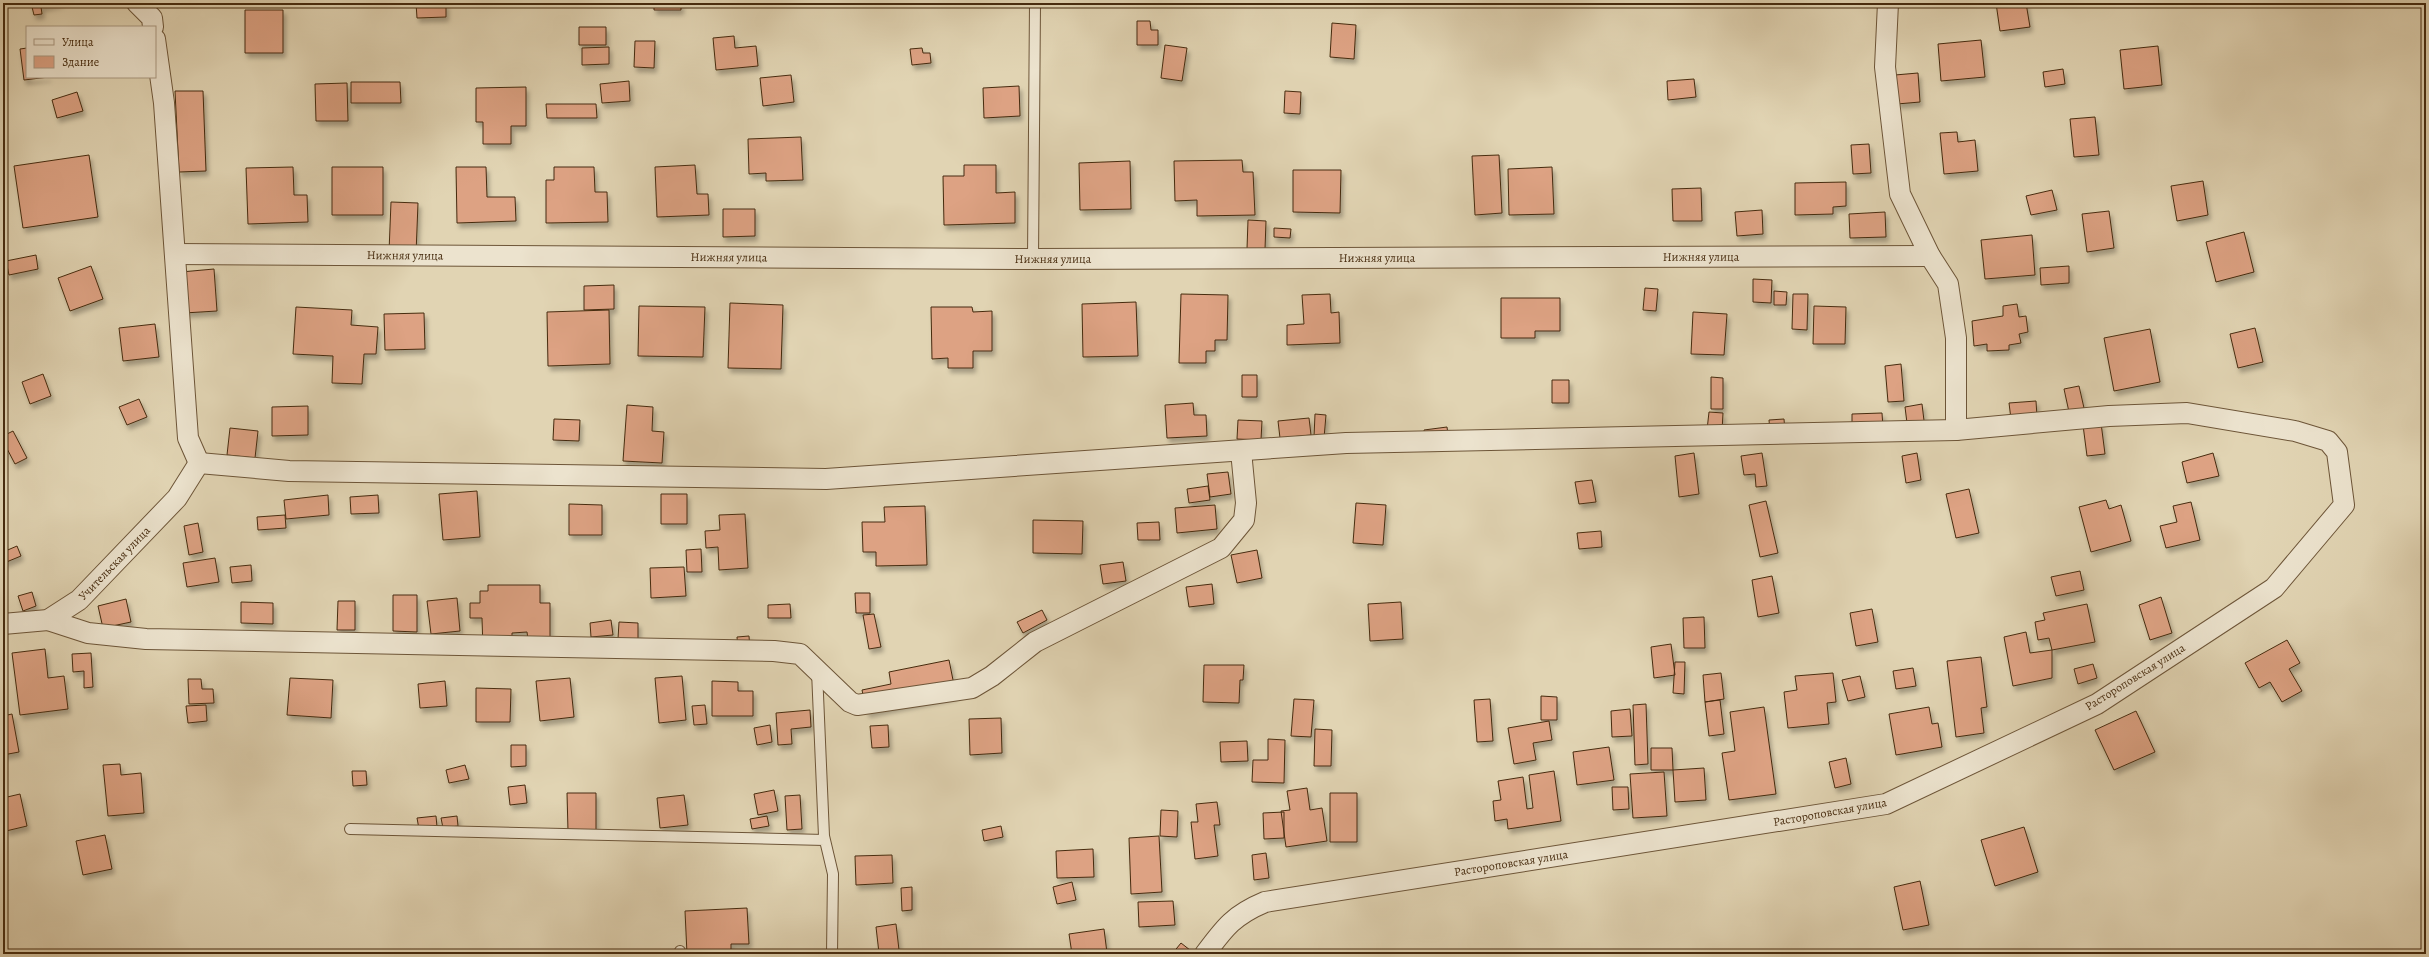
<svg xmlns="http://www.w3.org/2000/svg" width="2429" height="957" viewBox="0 0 2429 957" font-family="Alegreya,serif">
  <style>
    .building { fill: #dda283; stroke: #462b0f; filter: url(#shadow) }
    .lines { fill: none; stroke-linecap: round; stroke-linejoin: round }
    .lane-casing { stroke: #6d5538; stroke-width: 12 }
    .street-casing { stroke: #6d5538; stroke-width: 22 }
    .lane { stroke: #ece3ce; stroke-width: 10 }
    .street { stroke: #ece3ce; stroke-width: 20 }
    .labels { text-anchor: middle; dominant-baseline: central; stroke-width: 3.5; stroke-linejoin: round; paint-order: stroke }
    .street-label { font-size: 12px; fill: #462b0f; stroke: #ece3ce }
  </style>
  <defs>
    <filter id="shadow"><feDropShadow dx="2.5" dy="4.5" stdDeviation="2" flood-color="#0004"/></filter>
  </defs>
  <rect width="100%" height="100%" fill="#e1d4b3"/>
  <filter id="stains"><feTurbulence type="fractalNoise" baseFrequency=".005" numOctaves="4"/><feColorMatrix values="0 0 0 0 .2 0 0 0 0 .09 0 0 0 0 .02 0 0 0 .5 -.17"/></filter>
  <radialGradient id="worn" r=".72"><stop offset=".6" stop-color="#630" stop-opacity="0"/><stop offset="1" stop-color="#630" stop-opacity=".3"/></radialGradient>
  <path class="building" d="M 31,3 L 61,3 L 41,7 L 42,14 L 34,15 Z
    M 416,3 L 446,4 L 446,17 L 417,18 Z
    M 654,3 L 681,3 L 681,10 L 654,10 Z
    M 1996,3 L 2026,3 L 2030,27 L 2000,31 Z
    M 245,10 L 283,10 L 283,53 L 245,53 Z
    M 1137,21 L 1150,21 L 1151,30 L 1158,30 L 1158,45 L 1137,45 Z
    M 1332,23 L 1356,25 L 1354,59 L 1330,57 Z
    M 579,27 L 606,27 L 606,45 L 579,45 Z
    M 734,36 L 735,48 L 756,46 L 758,66 L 716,70 L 713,38 Z
    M 1981,40 L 1985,77 L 1941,81 L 1938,44 Z
    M 635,41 L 655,41 L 654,68 L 634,67 Z
    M 1165,45 L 1187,48 L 1182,81 L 1161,78 Z
    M 2158,46 L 2162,85 L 2124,89 L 2120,50 Z
    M 609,47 L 609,64 L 582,65 L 582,48 Z
    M 27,48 L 27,77 L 49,77 L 24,80 L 20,49 Z
    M 922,48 L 923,53 L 930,53 L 931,63 L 912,65 L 910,49 Z
    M 2063,69 L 2065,84 L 2045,87 L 2043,72 Z
    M 1918,73 L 1920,102 L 1897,104 L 1895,75 Z
    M 791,75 L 794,102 L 763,106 L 760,78 Z
    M 1694,79 L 1696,97 L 1668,100 L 1667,81 Z
    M 629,81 L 630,101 L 602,103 L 600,84 Z
    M 351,82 L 400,82 L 401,103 L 351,103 Z
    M 347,83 L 348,121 L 316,121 L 315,84 Z
    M 1019,86 L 1020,116 L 984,118 L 983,88 Z
    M 526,87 L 526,126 L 511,126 L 511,144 L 483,144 L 483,122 L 476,122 L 476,88 Z
    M 175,91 L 203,91 L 206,171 L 179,172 Z
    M 1285,91 L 1301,92 L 1300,114 L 1284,113 Z
    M 77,92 L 83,111 L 57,118 L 52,100 Z
    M 546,104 L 596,104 L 597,118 L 547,118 Z
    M 2095,117 L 2099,155 L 2074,157 L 2070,119 Z
    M 1957,132 L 1958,142 L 1975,140 L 1978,171 L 1944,174 L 1940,133 Z
    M 801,137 L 803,180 L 766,181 L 766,173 L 749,174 L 748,139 Z
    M 1869,144 L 1871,173 L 1853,174 L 1851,145 Z
    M 89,155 L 98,217 L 23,228 L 14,166 Z
    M 1499,155 L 1502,213 L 1475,215 L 1472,156 Z
    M 1242,160 L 1243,172 L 1253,172 L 1255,215 L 1197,216 L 1197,200 L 1175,201 L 1174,161 Z
    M 1130,161 L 1131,209 L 1080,210 L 1079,163 Z
    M 695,165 L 697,194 L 708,194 L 709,215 L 657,217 L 655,167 Z
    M 964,165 L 996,165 L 996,193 L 1015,192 L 1015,223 L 944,225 L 943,176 L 964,176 Z
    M 293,167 L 294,195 L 307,195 L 308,222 L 248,224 L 246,168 Z
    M 332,167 L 383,167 L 383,215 L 332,215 Z
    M 456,167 L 486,167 L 487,197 L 515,197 L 516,221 L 457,223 Z
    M 554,167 L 594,167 L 595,192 L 607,192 L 608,222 L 546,223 L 546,180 L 554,180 Z
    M 1552,167 L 1554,214 L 1509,215 L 1508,169 Z
    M 1293,170 L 1341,170 L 1340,213 L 1293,212 Z
    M 2203,181 L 2208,215 L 2177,221 L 2171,186 Z
    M 1846,182 L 1846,206 L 1833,207 L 1833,214 L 1795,215 L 1795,183 Z
    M 1701,188 L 1702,221 L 1673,221 L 1672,189 Z
    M 2052,190 L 2057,210 L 2031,215 L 2026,196 Z
    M 391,202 L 418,203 L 416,254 L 389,252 Z
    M 723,209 L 755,209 L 755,236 L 723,237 Z
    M 1762,210 L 1763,234 L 1737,236 L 1735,212 Z
    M 2109,211 L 2114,248 L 2087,252 L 2082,214 Z
    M 1885,212 L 1886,237 L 1850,238 L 1849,214 Z
    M 1248,220 L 1266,221 L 1265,249 L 1247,249 Z
    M 1274,228 L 1291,229 L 1290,238 L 1274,237 Z
    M 2244,232 L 2254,272 L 2216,282 L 2206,242 Z
    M 2032,235 L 2035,275 L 1985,279 L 1981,240 Z
    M 36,255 L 38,269 L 9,275 L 6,261 Z
    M 91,266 L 103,299 L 70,311 L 58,278 Z
    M 2069,266 L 2069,283 L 2041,285 L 2040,268 Z
    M 214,269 L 217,311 L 184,313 L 181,272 Z
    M 1753,279 L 1772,280 L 1771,303 L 1753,302 Z
    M 614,285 L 614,309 L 584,310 L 584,286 Z
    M 1645,288 L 1658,289 L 1656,311 L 1643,310 Z
    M 1774,291 L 1787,292 L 1786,305 L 1774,305 Z
    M 1181,294 L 1228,295 L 1227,340 L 1215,340 L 1215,351 L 1206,351 L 1206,363 L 1179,363 Z
    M 1330,294 L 1331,313 L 1339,312 L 1340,343 L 1287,345 L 1287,325 L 1304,324 L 1302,295 Z
    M 1793,294 L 1808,294 L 1807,330 L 1792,329 Z
    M 1501,298 L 1560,298 L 1560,331 L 1535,331 L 1535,338 L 1501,338 Z
    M 1136,302 L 1138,356 L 1083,357 L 1082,304 Z
    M 730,303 L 783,305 L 781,369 L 728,368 Z
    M 2017,304 L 2019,317 L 2026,316 L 2028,332 L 2019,334 L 2021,343 L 2009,345 L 2009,350 L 1987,351 L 1987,344 L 1974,346 L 1972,321 L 2003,316 L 2003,306 Z
    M 639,306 L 705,307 L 703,357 L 638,356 Z
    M 1814,306 L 1846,307 L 1845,344 L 1813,344 Z
    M 296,307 L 352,310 L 351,325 L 378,327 L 376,354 L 364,354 L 362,384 L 332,383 L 333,356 L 293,354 Z
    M 931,307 L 972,307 L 973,312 L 992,311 L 992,351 L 973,351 L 973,368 L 948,368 L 948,358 L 932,359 Z
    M 609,310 L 610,364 L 548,366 L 547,312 Z
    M 1693,312 L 1727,314 L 1724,355 L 1691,354 Z
    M 424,313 L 425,349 L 385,350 L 384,314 Z
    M 155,324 L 159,357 L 123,361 L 119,328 Z
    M 2255,328 L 2263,362 L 2238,368 L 2230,334 Z
    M 2150,329 L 2160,382 L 2114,391 L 2104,338 Z
    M 1901,364 L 1904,401 L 1888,402 L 1885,366 Z
    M 43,374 L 51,396 L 30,404 L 22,382 Z
    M 1242,375 L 1257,375 L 1257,397 L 1242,397 Z
    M 1711,377 L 1723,378 L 1723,409 L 1711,409 Z
    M 1552,380 L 1569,380 L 1569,403 L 1552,403 Z
    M 2079,386 L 2084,408 L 2069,412 L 2064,389 Z
    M 139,399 L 147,417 L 127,425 L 119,407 Z
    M 2036,401 L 2037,417 L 2011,419 L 2009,403 Z
    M 1193,403 L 1194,415 L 1206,415 L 1207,436 L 1167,438 L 1165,405 Z
    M 1922,404 L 1925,429 L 1908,431 L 1905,407 Z
    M 627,405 L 653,407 L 652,431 L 664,432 L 662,463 L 623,461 Z
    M 308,406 L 308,435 L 272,436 L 272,407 Z
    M 1709,412 L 1723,413 L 1722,431 L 1707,430 Z
    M 1882,413 L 1883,428 L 1852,428 L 1852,414 Z
    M 1315,414 L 1326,415 L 1324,438 L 1314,437 Z
    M 1309,418 L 1311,435 L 1280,438 L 1278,421 Z
    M 554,419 L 580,420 L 579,441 L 553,440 Z
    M 1784,419 L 1785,431 L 1770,432 L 1769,420 Z
    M 1238,420 L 1262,421 L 1261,440 L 1237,439 Z
    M 2101,423 L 2105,454 L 2087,456 L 2083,425 Z
    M 1447,427 L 1449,442 L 1426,445 L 1424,430 Z
    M 230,428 L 258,431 L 255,458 L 227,455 Z
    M 13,431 L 27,458 L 15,464 L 3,441 L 3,436 Z
    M 1694,453 L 1699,494 L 1679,497 L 1675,456 Z
    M 1762,453 L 1767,486 L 1756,487 L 1755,474 L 1744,475 L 1741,456 Z
    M 1917,453 L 1921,480 L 1906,483 L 1902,456 Z
    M 2213,453 L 2219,476 L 2187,483 L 2182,462 Z
    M 1228,472 L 1231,494 L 1210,497 L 1207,474 Z
    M 1592,480 L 1596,502 L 1579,504 L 1575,482 Z
    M 1208,486 L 1210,500 L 1189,503 L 1187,489 Z
    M 1969,489 L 1979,533 L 1956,538 L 1946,494 Z
    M 477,491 L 480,537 L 443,540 L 439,494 Z
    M 661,494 L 687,494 L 687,524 L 661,524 Z
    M 328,495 L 329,515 L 286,519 L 284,500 Z
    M 378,495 L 379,513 L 351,514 L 350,497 Z
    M 2106,500 L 2109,509 L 2121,505 L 2131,541 L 2091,552 L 2079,507 Z
    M 1766,501 L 1778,553 L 1760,557 L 1749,505 Z
    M 2191,502 L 2200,540 L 2166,548 L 2160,526 L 2177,522 L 2173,506 Z
    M 1356,503 L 1386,505 L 1383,545 L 1353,543 Z
    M 569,504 L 602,505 L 602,535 L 569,535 Z
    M 1215,505 L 1217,529 L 1177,533 L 1175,508 Z
    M 925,506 L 927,565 L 876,566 L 876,552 L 863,552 L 862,522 L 885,522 L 884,507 Z
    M 745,514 L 748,568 L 719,570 L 718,547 L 706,548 L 705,531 L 720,530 L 719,515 Z
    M 285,515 L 286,528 L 258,530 L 257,517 Z
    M 1033,520 L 1083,521 L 1082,554 L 1033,553 Z
    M 1159,522 L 1160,540 L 1138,540 L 1137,523 Z
    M 198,523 L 203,552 L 189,555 L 184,526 Z
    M 1601,531 L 1602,547 L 1579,549 L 1577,533 Z
    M 17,546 L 21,556 L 4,563 L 3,552 Z
    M 701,549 L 702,572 L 687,572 L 686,550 Z
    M 1257,550 L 1262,578 L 1237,583 L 1231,555 Z
    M 215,558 L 219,582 L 187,587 L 183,563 Z
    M 1123,562 L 1126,581 L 1103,584 L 1100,565 Z
    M 251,565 L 252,581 L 232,583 L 230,567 Z
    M 684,567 L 686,596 L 651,598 L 650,568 Z
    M 2080,571 L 2084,590 L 2056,596 L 2051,577 Z
    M 1772,576 L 1779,613 L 1758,617 L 1752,580 Z
    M 1212,584 L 1214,604 L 1189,607 L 1186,587 Z
    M 488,585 L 540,585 L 540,603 L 550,603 L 550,640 L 528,640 L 527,632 L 512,633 L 512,649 L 483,649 L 482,618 L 470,618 L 470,603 L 480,603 L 480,591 L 488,591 Z
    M 32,592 L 36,606 L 23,611 L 18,596 Z
    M 855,593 L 870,593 L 870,613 L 856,613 Z
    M 393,595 L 417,595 L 417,632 L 393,631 Z
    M 2161,597 L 2172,633 L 2150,640 L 2139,605 Z
    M 457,598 L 460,631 L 431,634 L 427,601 Z
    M 126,599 L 131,622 L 103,628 L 98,606 Z
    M 338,601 L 355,601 L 355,630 L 337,630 Z
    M 241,602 L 273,603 L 273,624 L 241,623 Z
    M 1401,602 L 1403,639 L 1370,641 L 1368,604 Z
    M 790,604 L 791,618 L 768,618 L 768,605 Z
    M 2087,604 L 2095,642 L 2052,650 L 2049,638 L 2038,640 L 2035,622 L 2045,620 L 2043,613 Z
    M 1872,609 L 1878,642 L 1856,646 L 1850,613 Z
    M 1042,610 L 1047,620 L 1023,633 L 1017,622 Z
    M 874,614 L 881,647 L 869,649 L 863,615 Z
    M 1704,617 L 1705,648 L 1684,648 L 1683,618 Z
    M 611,620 L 613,635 L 591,637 L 590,623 Z
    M 619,622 L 638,623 L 638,640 L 618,639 Z
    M 2026,632 L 2030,653 L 2052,650 L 2052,678 L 2013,686 L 2004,637 Z
    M 749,636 L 750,649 L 738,650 L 737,637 Z
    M 2287,640 L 2300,663 L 2289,669 L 2302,691 L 2282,702 L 2270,682 L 2259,688 L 2245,663 Z
    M 1671,644 L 1675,675 L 1654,678 L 1651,647 Z
    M 45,649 L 48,678 L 64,676 L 68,709 L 20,715 L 12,653 Z
    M 91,653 L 93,687 L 84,688 L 84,671 L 73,672 L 72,654 Z
    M 1981,657 L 1987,707 L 1981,708 L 1984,733 L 1956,737 L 1947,661 Z
    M 949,660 L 956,695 L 867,713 L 862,690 L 891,684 L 889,672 Z
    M 1675,662 L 1685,662 L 1684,694 L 1673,693 Z
    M 2093,664 L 2097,678 L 2078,684 L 2074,669 Z
    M 1204,665 L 1244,665 L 1243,680 L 1240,680 L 1239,703 L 1203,702 Z
    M 1913,668 L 1916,686 L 1896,689 L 1893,671 Z
    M 1721,673 L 1724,699 L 1705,702 L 1703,675 Z
    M 1833,673 L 1836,702 L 1827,703 L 1829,724 L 1788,728 L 1784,692 L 1797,690 L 1795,676 Z
    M 682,676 L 686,720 L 659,723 L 655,678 Z
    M 1860,676 L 1865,697 L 1848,701 L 1842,680 Z
    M 290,678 L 333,680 L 331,718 L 287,715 Z
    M 570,678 L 574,717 L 540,721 L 536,681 Z
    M 188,679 L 201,679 L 202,689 L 213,689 L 214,703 L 189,704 Z
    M 445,681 L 447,706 L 420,708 L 418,684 Z
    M 712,681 L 738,682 L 738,691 L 753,691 L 753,716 L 712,716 Z
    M 476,688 L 511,689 L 510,722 L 476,722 Z
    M 1541,696 L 1557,697 L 1557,720 L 1541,720 Z
    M 1294,699 L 1314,700 L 1311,737 L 1291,736 Z
    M 1490,699 L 1493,741 L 1477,742 L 1474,700 Z
    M 1720,700 L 1724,734 L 1709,736 L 1705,702 Z
    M 1646,704 L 1648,764 L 1635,765 L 1633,705 Z
    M 206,705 L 207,721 L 188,723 L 186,706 Z
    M 705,705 L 707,724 L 694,725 L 692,706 Z
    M 1764,707 L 1776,794 L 1729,800 L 1722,753 L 1735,751 L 1730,712 Z
    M 1929,707 L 1932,724 L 1938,723 L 1942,747 L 1896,755 L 1889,714 Z
    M 1630,709 L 1632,736 L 1612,737 L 1611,711 Z
    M 810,710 L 811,727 L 791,729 L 792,744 L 778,745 L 776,713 Z
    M 2136,711 L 2155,752 L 2114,770 L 2095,730 Z
    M 12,714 L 19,752 L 3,755 L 3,716 Z
    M 1001,718 L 1002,753 L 970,755 L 969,719 Z
    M 1549,721 L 1552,740 L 1533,743 L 1536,760 L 1514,764 L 1508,728 Z
    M 770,725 L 772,742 L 757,745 L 754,728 Z
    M 888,725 L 889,747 L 872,748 L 870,726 Z
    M 1315,729 L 1332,730 L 1331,766 L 1314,766 Z
    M 1268,739 L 1285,740 L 1284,783 L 1252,782 L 1253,760 L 1268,760 Z
    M 1247,741 L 1248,761 L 1221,762 L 1220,742 Z
    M 511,745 L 526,745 L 526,766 L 511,767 Z
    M 1609,747 L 1614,780 L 1577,785 L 1573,752 Z
    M 1651,748 L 1672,748 L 1673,770 L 1651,770 Z
    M 1846,758 L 1851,784 L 1835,788 L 1829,762 Z
    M 120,764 L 121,775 L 141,773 L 144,813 L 108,816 L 103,765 Z
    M 465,765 L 469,779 L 449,783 L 446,770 Z
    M 1704,768 L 1706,800 L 1675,802 L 1673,770 Z
    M 352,771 L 366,771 L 367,785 L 353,786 Z
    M 1554,771 L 1561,821 L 1508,829 L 1507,819 L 1495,821 L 1493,801 L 1501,800 L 1498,781 L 1523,777 L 1527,809 L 1533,808 L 1529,775 Z
    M 1664,772 L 1667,816 L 1633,818 L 1630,774 Z
    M 525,785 L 527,803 L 510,805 L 508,787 Z
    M 1612,787 L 1628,787 L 1629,809 L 1613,810 Z
    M 1307,788 L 1310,810 L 1322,808 L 1327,841 L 1286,847 L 1281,811 L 1290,810 L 1287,791 Z
    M 774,790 L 778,811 L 758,815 L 754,794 Z
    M 567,793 L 596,793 L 596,830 L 568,831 Z
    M 1330,793 L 1357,793 L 1357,842 L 1330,842 Z
    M 20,794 L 27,826 L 6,831 L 3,798 Z
    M 684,795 L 688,825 L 660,828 L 657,798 Z
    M 800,795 L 802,829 L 787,830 L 785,796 Z
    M 1217,802 L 1220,825 L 1214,825 L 1218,856 L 1195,859 L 1191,822 L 1198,822 L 1196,804 Z
    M 1161,810 L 1178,811 L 1177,837 L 1160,836 Z
    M 1284,812 L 1284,838 L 1264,839 L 1263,813 Z
    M 436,816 L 437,827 L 419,829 L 417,818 Z
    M 457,816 L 458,826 L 443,828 L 441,818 Z
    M 767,816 L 769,826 L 752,829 L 750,819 Z
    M 1001,826 L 1003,837 L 984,841 L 982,830 Z
    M 2024,827 L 2038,872 L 1995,886 L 1981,840 Z
    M 105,835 L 112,869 L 83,875 L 76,841 Z
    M 1159,836 L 1162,892 L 1131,894 L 1129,838 Z
    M 1093,849 L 1094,877 L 1057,878 L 1056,851 Z
    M 1266,853 L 1269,878 L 1254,880 L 1252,855 Z
    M 892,855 L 893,883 L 856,885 L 855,856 Z
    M 1920,881 L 1929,925 L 1903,930 L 1894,887 Z
    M 1072,882 L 1076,900 L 1057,904 L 1053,887 Z
    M 912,887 L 912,910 L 902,911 L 901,888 Z
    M 1173,901 L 1175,925 L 1139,927 L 1138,902 Z
    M 747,908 L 749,944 L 731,944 L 731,954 L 687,954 L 685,911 Z
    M 896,924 L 899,950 L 879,953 L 876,927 Z
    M 1104,929 L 1107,953 L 1072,954 L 1069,934 Z
    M 1181,943 L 1195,954 L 1172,954 Z"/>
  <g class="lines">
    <g class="lane-casing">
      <path id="lane" d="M 1033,259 L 1035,3
        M 817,671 L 824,836 L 833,874 L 832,954
        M 350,829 L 825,840
        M 680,954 L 680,951"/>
    </g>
    <g class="street-casing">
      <g id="street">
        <path d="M 137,3 L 152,18 L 153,27"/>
        <path d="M 1888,3 L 1885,67 L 1900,194 L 1930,256 L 1948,284 L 1956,338 L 1956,430"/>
        <path d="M 155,39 L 164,103 L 188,438 L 199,463"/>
        <path id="s1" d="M 175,254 L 1033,259 L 1930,256"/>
        <path d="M 199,463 L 289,471 L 826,479 L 1346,443 L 1956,430 L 2109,416 L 2187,413 L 2295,431 L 2328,441 L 2337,452 L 2344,505 L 2274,588 L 2097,704 L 1886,804 L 1265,902 C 1234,915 1225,927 1205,954"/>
        <path d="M 48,620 L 88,633 L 146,639 L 774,651 L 800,654 L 850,702 L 857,705 L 972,688 L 992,676 L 1035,642 L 1221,548 L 1244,520 L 1246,503 L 1241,451"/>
        <path id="s2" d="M 3,624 L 48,620 L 79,600 L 177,498 L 199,463"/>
      </g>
    </g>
    <use href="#lane" class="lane"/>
    <use href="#street" class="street"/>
  </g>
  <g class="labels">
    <g class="street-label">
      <text stroke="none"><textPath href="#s1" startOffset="230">Нижняя улица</textPath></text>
      <text stroke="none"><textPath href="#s1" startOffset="554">Нижняя улица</textPath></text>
      <text stroke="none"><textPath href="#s1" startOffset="1202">Нижняя улица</textPath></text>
      <text stroke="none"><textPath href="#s1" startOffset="1526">Нижняя улица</textPath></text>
      <text stroke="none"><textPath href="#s1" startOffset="878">Нижняя улица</textPath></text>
      <text stroke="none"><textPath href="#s2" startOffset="133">Учительская улица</textPath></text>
      <text transform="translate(2135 677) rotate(-32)">Растороповская улица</text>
      <text transform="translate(1830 812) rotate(-10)">Растороповская улица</text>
      <text transform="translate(1511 863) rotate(-9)">Растороповская улица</text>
    </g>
  </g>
  <rect width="2429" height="957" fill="none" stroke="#e1d4b3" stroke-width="16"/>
  <rect x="4" y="4" width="2421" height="949" fill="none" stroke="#462b0f" stroke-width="2"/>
  <rect x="8" y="8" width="2413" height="941" fill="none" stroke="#462b0f"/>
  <rect x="26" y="26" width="130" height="52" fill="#ece3ce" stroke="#aa9982"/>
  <rect x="34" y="39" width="20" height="6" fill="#ece3ce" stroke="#aa9982"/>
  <text x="62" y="46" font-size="12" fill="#462b0f">Улица</text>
  <rect x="34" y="56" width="20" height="12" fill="#dda283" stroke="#aa9982"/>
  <text x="62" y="66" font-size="12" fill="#462b0f">Здание</text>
  <rect width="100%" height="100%" filter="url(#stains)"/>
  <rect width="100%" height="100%" fill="url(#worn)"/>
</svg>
